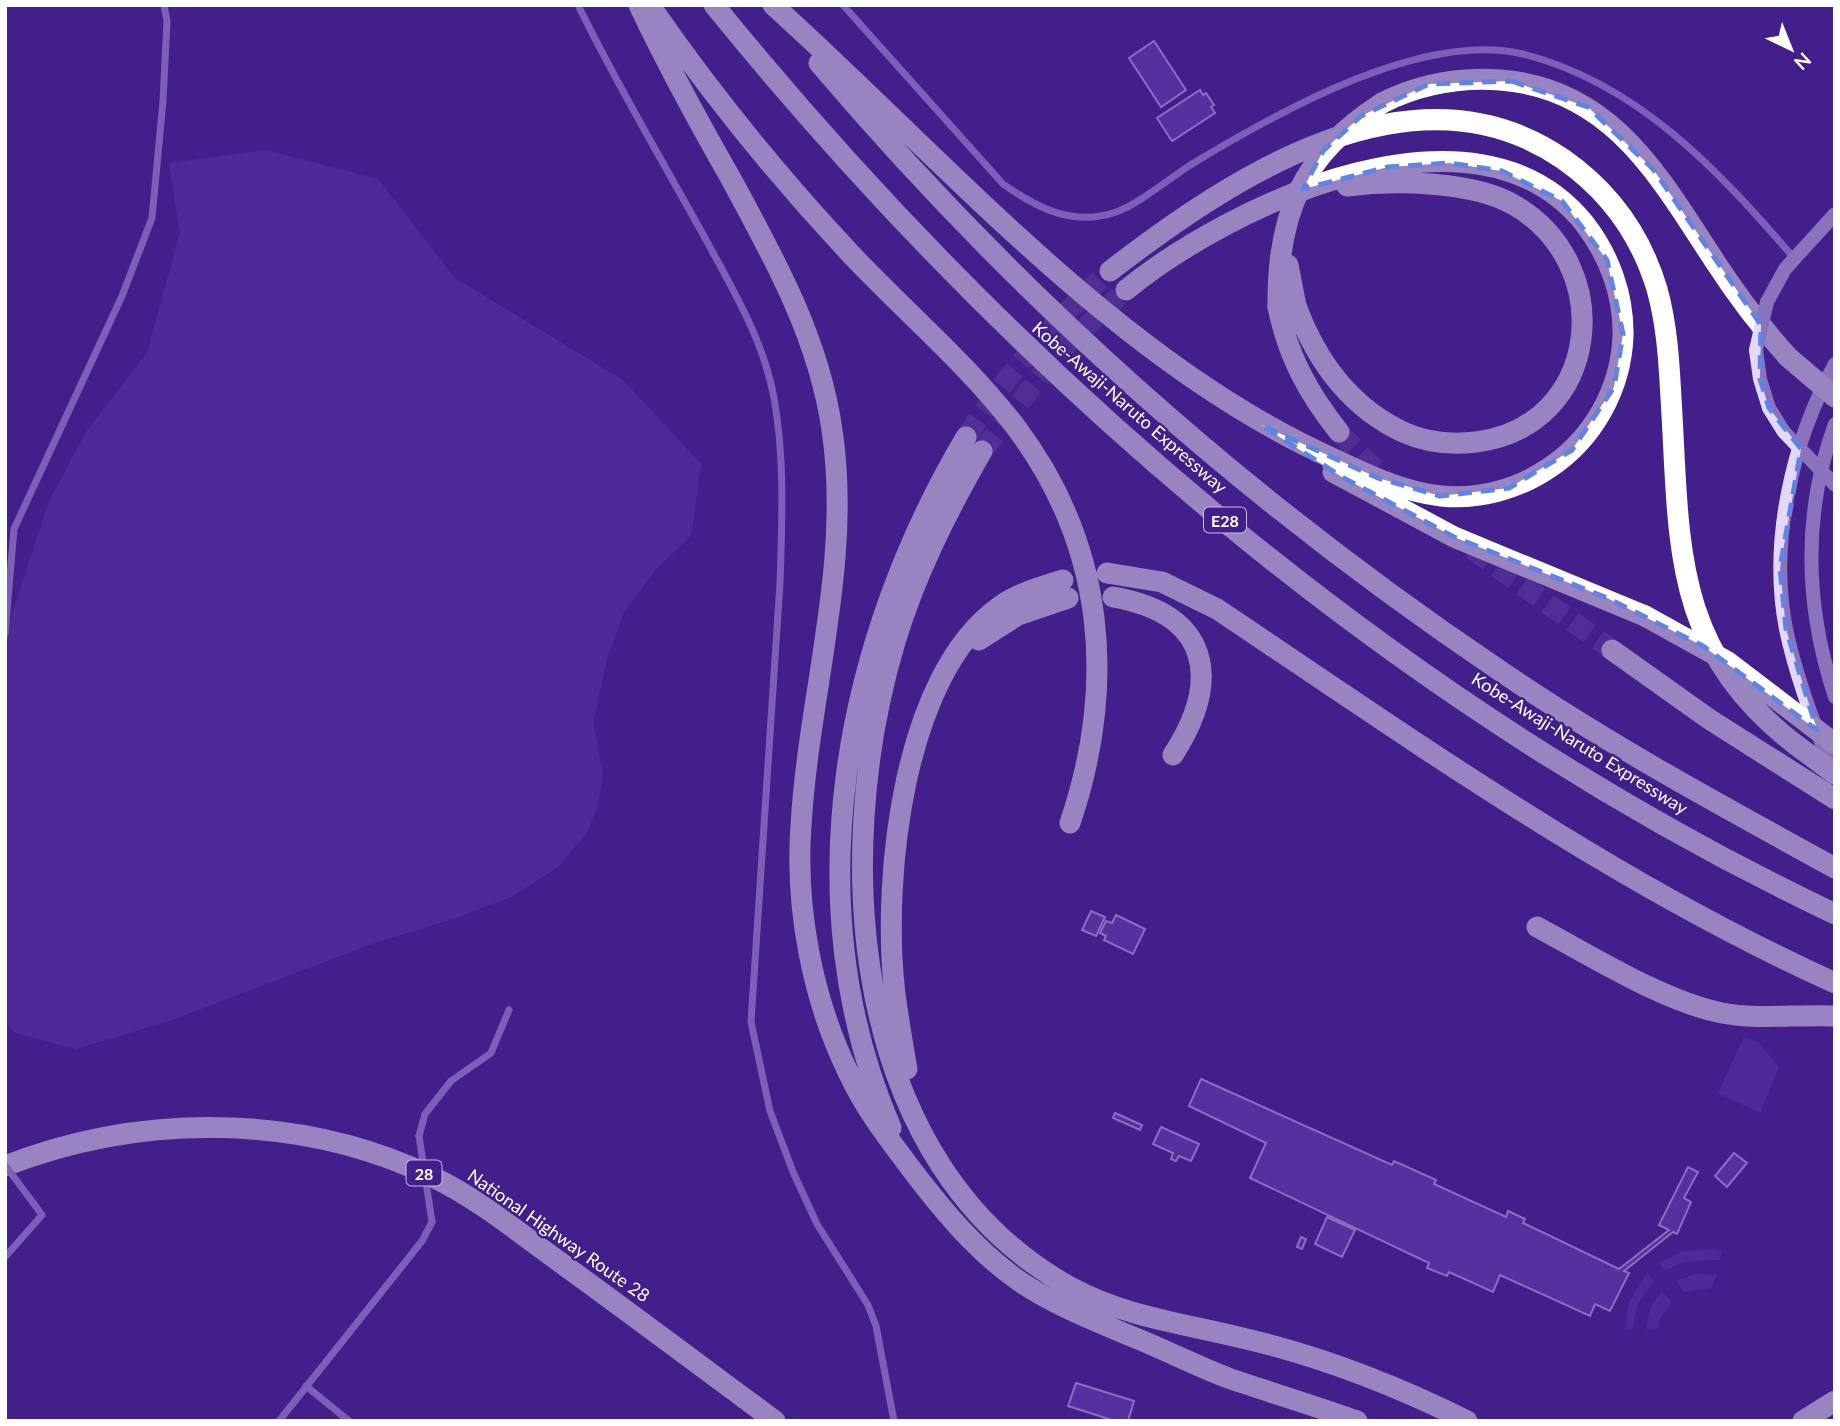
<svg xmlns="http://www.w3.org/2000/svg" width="1840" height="1426" viewBox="0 0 1840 1426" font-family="Lato,sans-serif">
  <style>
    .green { fill: #5a37ab }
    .building { fill: #6948b3; stroke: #ded2f9; stroke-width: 2 }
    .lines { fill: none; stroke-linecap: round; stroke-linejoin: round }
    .highway-tunnel { stroke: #5f419d; stroke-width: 21; stroke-dasharray: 21 10; stroke-linecap: butt }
    .street { stroke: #c0adec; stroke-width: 7 }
    .secondary { stroke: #e3d8f9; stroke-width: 14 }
    .highway { stroke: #fff; stroke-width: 21 }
    .street-bridge { stroke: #c0adec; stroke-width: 7 }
    .secondary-bridge { stroke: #e3d8f9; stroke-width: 14 }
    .highway-bridge { stroke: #fff; stroke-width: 21 }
    .marked { fill: none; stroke: #6183e4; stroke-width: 5; stroke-dasharray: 14 9; stroke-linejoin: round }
    .labels { text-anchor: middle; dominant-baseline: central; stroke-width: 5; stroke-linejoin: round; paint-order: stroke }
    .shield { fill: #431f8c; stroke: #c7bcdc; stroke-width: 2 }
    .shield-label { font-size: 16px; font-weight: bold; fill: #fff }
    .street-label { font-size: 18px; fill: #fff; stroke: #431f8c }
  </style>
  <rect width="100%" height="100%" fill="#431f8c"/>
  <path class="green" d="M 266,150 L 378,179 L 455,278 L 623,380 L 701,464 L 691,536 L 656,569 L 623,614 L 607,659 L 593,723 L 603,773 L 598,807 L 586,834 L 558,867 L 511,897 L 456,918 L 375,943 L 169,1021 L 76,1049 L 15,1033 L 5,1023 L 5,634 L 49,501 L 86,432 L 147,353 L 180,232 L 169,163 Z
    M 1744,1037 L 1758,1042 L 1779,1067 L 1760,1113 L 1718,1093 Z
    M 1716,1249 L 1722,1251 L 1720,1260 L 1687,1261 L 1665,1270 L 1659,1263 L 1684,1251 Z
    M 1647,1273 L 1654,1281 L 1637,1305 L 1632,1330 L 1625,1329 L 1629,1302 Z
    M 1696,1274 L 1717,1275 L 1711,1288 L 1684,1292 L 1676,1281 Z
    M 1662,1291 L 1672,1302 L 1660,1319 L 1659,1328 L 1646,1329 L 1651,1306 Z"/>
  <path class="building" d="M 1154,41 L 1186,90 L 1161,107 L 1129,58 Z
    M 1200,90 L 1203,95 L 1206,93 L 1214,105 L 1211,107 L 1215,113 L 1172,141 L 1157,118 Z
    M 1091,911 L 1105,917 L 1096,936 L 1082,930 Z
    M 1116,915 L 1145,929 L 1133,954 L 1104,940 L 1106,936 L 1100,933 L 1106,921 L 1112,923 Z
    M 1201,1079 L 1392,1165 L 1394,1161 L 1436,1180 L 1434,1184 L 1506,1217 L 1508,1211 L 1525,1219 L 1523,1223 L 1619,1269 L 1669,1230 L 1659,1225 L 1688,1167 L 1698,1172 L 1684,1198 L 1691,1202 L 1677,1234 L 1673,1232 L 1624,1271 L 1629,1273 L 1610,1311 L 1595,1304 L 1590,1316 L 1500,1275 L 1493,1292 L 1449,1272 L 1447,1276 L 1427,1268 L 1429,1263 L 1250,1178 L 1266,1143 L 1189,1106 Z
    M 1115,1113 L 1142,1125 L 1140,1130 L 1113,1118 Z
    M 1161,1127 L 1199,1144 L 1191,1161 L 1179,1156 L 1176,1161 L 1171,1159 L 1173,1153 L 1153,1144 Z
    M 1734,1153 L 1747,1163 L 1727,1187 L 1715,1176 Z
    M 1327,1217 L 1355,1230 L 1342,1257 L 1315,1244 Z
    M 1301,1237 L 1306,1239 L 1302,1249 L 1297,1247 Z
    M 1076,1383 L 1134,1401 L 1128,1421 L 1115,1421 L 1068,1406 Z"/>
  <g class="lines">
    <path class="highway-tunnel" d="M 1339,432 L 1386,481
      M 966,437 C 1007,374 1054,321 1110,271
      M 982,451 L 1060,351 L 1126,290
      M 1472,549 L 1612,650"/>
    <path class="street" d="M 578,5 C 617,85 662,160 705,238 C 732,288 764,341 774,398 C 785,458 782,522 780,583 L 751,1022 L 770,1111 L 793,1172 L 817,1224 L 868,1305 L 876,1326 L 894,1421
      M 843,5 L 1003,184 C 1037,208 1073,227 1116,212 C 1141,203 1173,175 1197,161 C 1280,111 1424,30 1523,54 C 1638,83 1719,171 1794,258
      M 5,634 L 14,529 L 122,296 L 152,218 L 163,101 L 167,21 L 164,5
      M 419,1136 L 425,1114 L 451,1081 L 491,1053 L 509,1010
      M 5,1257 L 42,1215 L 34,1204
      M 306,1386 L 349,1421
      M 279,1421 L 422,1241 L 432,1222"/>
    <path class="secondary" d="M 1767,302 L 1785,269 L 1835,214
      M 1756,350 L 1760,379 L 1769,408
      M 1835,424 C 1802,515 1805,606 1835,697
      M 1832,772 C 1815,725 1796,677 1786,629 C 1769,542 1792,441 1835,364"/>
    <path class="highway" d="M 639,5 C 667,64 698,121 730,177 C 774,258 819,338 832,430 C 852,563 809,692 801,825 C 795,907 812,999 849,1074 C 865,1109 889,1139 912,1170 C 944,1212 978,1253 1022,1283 C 1057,1306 1095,1321 1133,1337 C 1166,1350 1198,1367 1231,1379 C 1272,1393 1315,1406 1357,1421
      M 714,5 C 1017,378 1399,707 1835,914
      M 773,5 C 946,161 1119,363 1334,459 C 1367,475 1404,492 1441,496 C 1479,500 1518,489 1549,468 C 1593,439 1621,389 1623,336 C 1624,295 1609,255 1584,223 C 1475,88 1230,205 1126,290
      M 651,7 C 710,92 776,174 847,250 C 902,309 966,362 1015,426 C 1105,545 1117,684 1070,823
      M 819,63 C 1016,295 1244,498 1496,668 C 1604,742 1720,805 1835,868
      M 1382,103 C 1420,84 1458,77 1500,80 C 1611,88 1659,176 1714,260 C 1736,294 1760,326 1788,357
      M 1110,271 C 1232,177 1413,56 1563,159 C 1609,191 1641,236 1657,289 C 1667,325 1669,361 1671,398 C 1680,542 1670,648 1796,745
      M 1296,306 C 1316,360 1350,407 1403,432 C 1425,442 1451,445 1476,442 C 1601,426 1618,265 1514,205 C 1473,181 1394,180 1347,186
      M 1278,307 C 1288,356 1308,393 1339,432
      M 982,451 C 947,512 915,575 895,642 C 830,858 850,1165 1070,1287 C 1123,1316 1180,1323 1238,1337 C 1317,1355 1395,1385 1467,1421
      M 1333,472 L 1454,537 L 1645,616
      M 1107,573 L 1162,582 L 1217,609 C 1417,743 1614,883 1835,983
      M 1113,597 C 1210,614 1222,679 1173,755
      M 979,640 L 1018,615 L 1068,598
      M 1612,650 L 1709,719 L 1835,799
      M 1537,927 C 1590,955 1664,1002 1722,1013 C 1759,1020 1797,1014 1835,1016
      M 907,1069 C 902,1041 897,1013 894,985 C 883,875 903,676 999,607 C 1018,593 1041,587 1063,580
      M 891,1128 C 794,902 844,643 966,437
      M 5,1166 C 141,1113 301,1113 433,1177 C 478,1199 517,1231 557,1260 C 630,1313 702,1367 775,1421
      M 1803,1421 L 1835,1401"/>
    <path class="street-bridge" d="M 419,1136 L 432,1222
      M 5,1165 L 34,1204"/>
    <path class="secondary-bridge" d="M 1756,350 L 1767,302
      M 1769,408 L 1784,432 L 1835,485"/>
    <path class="highway-bridge" d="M 1288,265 L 1296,306
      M 1278,307 C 1277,214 1302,154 1382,103
      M 1788,357 L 1835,397
      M 1645,616 L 1728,662 L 1835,744
      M 1796,745 L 1835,774"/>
  </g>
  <path d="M0 0H1840V1426H0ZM 1511,81 L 1588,107 L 1653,169 L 1761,325 L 1760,379 L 1769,408 L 1801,449 L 1780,568 L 1786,629 L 1817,730 L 1703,646 L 1607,598 L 1454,537 L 1342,477 L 1261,425 L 1378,478 L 1440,496 L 1509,488 L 1572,450 L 1614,387 L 1623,334 L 1607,260 L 1562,201 L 1502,171 L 1449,163 L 1388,167 L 1303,189 L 1323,151 L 1361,116 L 1429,84 Z" fill="#431f8c" fill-opacity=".55" fill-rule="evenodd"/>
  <path class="marked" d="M 1511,81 L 1588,107 L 1653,169 L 1761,325 L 1760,379 L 1769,408 L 1801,449 L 1780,568 L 1786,629 L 1817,730 L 1703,646 L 1607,598 L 1454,537 L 1342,477 L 1261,425 L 1378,478 L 1440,496 L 1509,488 L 1572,450 L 1614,387 L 1623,334 L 1607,260 L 1562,201 L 1502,171 L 1449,163 L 1388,167 L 1303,189 L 1323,151 L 1361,116 L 1429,84 Z"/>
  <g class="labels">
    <g class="shield">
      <rect x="1204" y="507.5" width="42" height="25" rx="5"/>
      <rect x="406.5" y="1160.5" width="35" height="25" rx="5"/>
    </g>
    <g class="shield-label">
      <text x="1225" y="520">E28</text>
      <text x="424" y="1173">28</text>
    </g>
    <g class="street-label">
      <text transform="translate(1130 407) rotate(41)">Kobe-Awaji-Naruto Expressway</text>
      <text transform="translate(1580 743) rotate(32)">Kobe-Awaji-Naruto Expressway</text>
      <text transform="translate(559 1235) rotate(35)">National Highway Route 28</text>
    </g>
  </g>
  <rect width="1840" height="1426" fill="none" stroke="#ffffff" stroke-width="14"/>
  <g transform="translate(1791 49) rotate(137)" stroke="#431f8c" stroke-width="5" paint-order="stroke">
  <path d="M0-5L12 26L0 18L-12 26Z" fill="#ffffff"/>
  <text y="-10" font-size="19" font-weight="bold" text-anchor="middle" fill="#ffffff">N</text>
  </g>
</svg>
